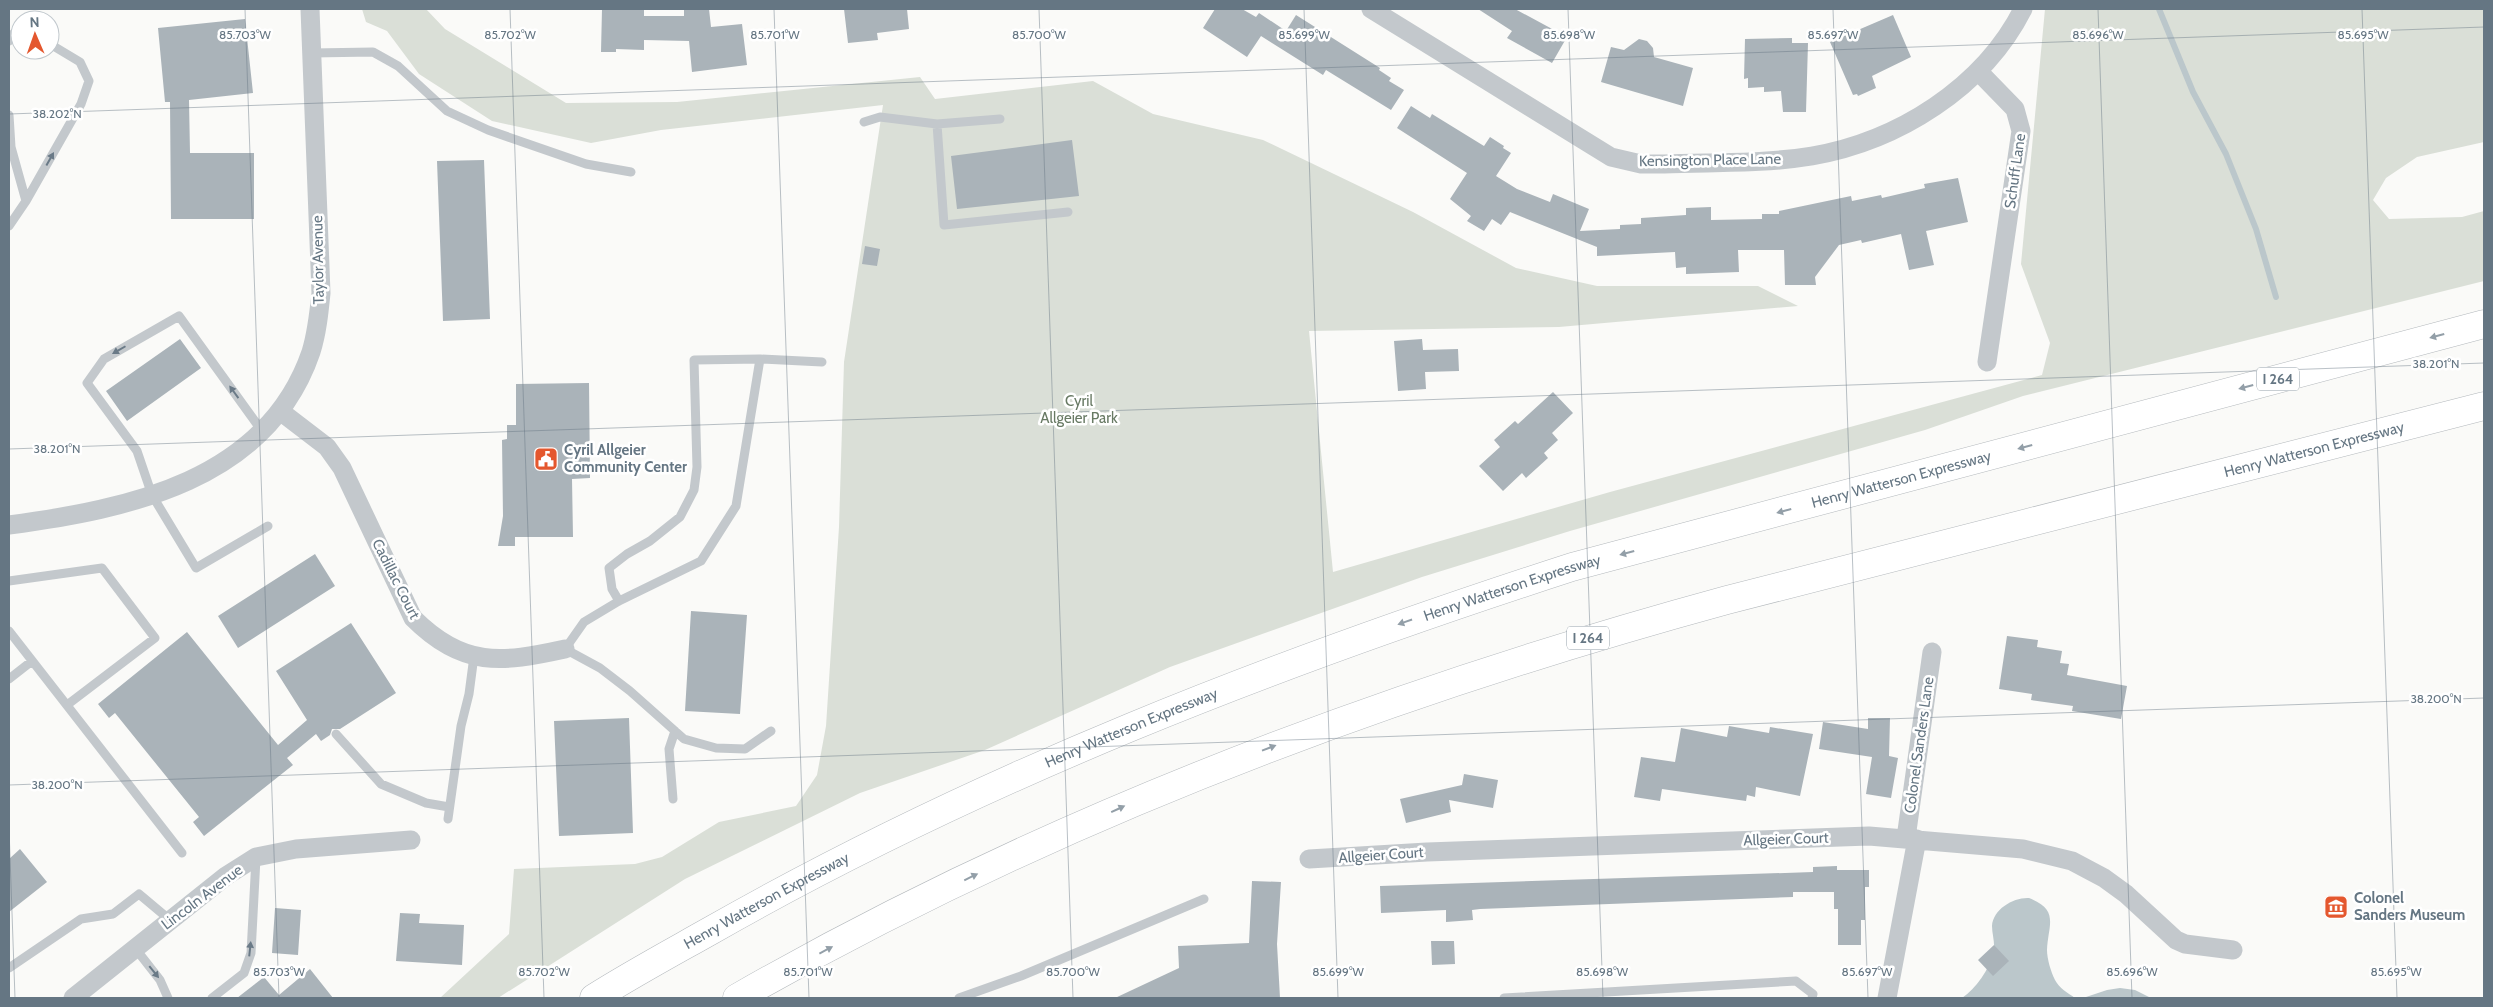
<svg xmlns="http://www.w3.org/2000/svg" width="2493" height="1007" viewBox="0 0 2493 1007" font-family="Cabin,sans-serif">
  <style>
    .green { fill: #dadfd7 }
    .water { fill: #bbc7cb }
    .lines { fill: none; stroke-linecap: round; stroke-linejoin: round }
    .stream { stroke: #bbc7cb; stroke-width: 6 }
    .building { fill: #aab3b9 }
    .highway-casing { stroke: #b4b9bd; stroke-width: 29 }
    .lane { stroke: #c3c8cc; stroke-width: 9 }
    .street { stroke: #c3c8cc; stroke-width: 19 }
    .highway { stroke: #fff; stroke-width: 28 }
    .oneway { fill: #6a7a87 }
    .oneway2 { fill: #939fa8 }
    .ticks { fill: none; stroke: #657683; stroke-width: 1; stroke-opacity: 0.45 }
    .labels { text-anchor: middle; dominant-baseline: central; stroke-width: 5; stroke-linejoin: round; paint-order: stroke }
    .shield { fill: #fff; stroke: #939fa8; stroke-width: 1 }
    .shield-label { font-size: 14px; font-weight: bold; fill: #657683 }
    .street-label { font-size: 15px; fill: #657683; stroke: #fff }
    .park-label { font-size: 15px; fill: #687a64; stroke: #fff }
    .poi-label { font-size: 15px; font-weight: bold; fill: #657683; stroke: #fff; text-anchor: start }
    .ticks-label { font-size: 12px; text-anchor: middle; fill: #657683; stroke: #fff; stroke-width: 5; stroke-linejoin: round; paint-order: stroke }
  </style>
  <rect width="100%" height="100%" fill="#fafaf8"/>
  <path class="green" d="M 362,9 L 426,9 L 445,29 L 566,103 L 677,102 L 920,77 L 935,99 L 1093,81 L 1153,114 L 1263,140 L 1413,212 L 1516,268 L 1597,286 L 1758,286 L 1798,306 L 1559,327 L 1309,331 L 1333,572 L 1610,492 L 2042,375 L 2050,343 L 2021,264 L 2045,9 L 2484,9 L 2484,142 L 2417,157 L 2386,178 L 2373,200 L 2389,219 L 2462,217 L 2484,211 L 2484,281 L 2023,396 L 1925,430 L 1570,531 L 1422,577 L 1170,667 L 985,750 L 860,793 L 685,879 L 498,998 L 440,998 L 509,934 L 514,869 L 635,864 L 662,857 L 719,822 L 796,806 L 817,775 L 826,726 L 839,527 L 844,362 L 883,105 L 661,130 L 591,143 L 492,121 L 419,74 L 387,31 L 366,22 Z"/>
  <path class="water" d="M 2029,898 C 2060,910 2048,925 2047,950 C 2047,959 2051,972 2055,980 C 2059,988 2068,993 2075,998 L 1962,998 C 1976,988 1989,970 1993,954 C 1996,945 1992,935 1992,926 C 1993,909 2014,897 2029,898 Z
    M 2120,988 L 2135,990 L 2151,998 L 2083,998 L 2107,990 Z"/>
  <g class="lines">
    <path class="stream" d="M 2159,9 L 2193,92 L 2226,154 L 2256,229 L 2276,297"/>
  </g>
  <path class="building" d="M 602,9 L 644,9 L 644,16 L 684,16 L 684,9 L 709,9 L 711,27 L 742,24 L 747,65 L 692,72 L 689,41 L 644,40 L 644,50 L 616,49 L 616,52 L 601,52 Z
    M 844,9 L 907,9 L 909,29 L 877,33 L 878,40 L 848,43 Z
    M 1215,9 L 1242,9 L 1256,17 L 1259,13 L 1286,31 L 1296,15 L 1380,68 L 1379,70 L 1391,78 L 1389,81 L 1404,90 L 1391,110 L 1326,70 L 1323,75 L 1261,36 L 1247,57 L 1203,28 Z
    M 1478,9 L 1515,9 L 1567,37 L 1552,63 L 1507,38 L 1512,31 Z
    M 1893,15 L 1911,57 L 1872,76 L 1876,88 L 1858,96 L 1857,94 L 1853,95 L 1830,42 Z
    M 245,19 L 253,93 L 189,100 L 190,153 L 254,153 L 254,219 L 171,219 L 170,102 L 165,102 L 158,28 Z
    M 1792,38 L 1792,43 L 1808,43 L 1806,112 L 1783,112 L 1781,91 L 1764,92 L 1764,87 L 1748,88 L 1748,78 L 1744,79 L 1745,39 Z
    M 1639,39 L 1647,41 L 1653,48 L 1654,57 L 1693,68 L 1683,106 L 1601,82 L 1611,47 L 1624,50 Z
    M 1411,106 L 1430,118 L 1432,114 L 1484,146 L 1490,137 L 1504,146 L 1503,148 L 1511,153 L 1496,176 L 1517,189 L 1550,202 L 1553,194 L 1589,209 L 1580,231 L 1620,229 L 1620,225 L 1641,224 L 1641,218 L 1686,215 L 1686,208 L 1711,207 L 1711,220 L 1762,219 L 1762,214 L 1779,214 L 1779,211 L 1851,196 L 1852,201 L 1881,195 L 1882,198 L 1925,188 L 1924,184 L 1958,178 L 1968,222 L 1926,231 L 1934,265 L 1909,270 L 1901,234 L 1862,243 L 1861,240 L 1839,245 L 1815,277 L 1816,285 L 1785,285 L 1784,250 L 1738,250 L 1739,272 L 1686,274 L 1686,267 L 1676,268 L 1675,252 L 1597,256 L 1597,247 L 1510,212 L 1501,225 L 1492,219 L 1484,231 L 1467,221 L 1471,216 L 1450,199 L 1467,173 L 1397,128 Z
    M 1072,140 L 1079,196 L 957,209 L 951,156 Z
    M 484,160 L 490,319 L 443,321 L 437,161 Z
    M 865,246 L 880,249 L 877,266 L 862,264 Z
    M 180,339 L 201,368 L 127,421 L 106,391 Z
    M 1422,339 L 1423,350 L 1458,349 L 1459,371 L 1425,372 L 1426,389 L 1398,391 L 1394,341 Z
    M 589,383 L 590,478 L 572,479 L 573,537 L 515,537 L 515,546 L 498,546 L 503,516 L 502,440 L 507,439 L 507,425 L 516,425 L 516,384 Z
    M 1553,392 L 1573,413 L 1552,433 L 1558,440 L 1544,453 L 1548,458 L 1526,478 L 1522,473 L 1503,491 L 1479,466 L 1500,447 L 1494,440 L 1515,421 L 1518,424 Z
    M 315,554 L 335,586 L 238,648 L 218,616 Z
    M 691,611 L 747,615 L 740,714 L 685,711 Z
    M 351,623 L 396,693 L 340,729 L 332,729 L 330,735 L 321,741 L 316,734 L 287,758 L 293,765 L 204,836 L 193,822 L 199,817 L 115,713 L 109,718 L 98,704 L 187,632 L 278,745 L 307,720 L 276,671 Z
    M 2007,636 L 2038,640 L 2037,647 L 2062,651 L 2060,663 L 2069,664 L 2067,675 L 2127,686 L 2121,719 L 2072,711 L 2073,706 L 2031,700 L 2032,694 L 1999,689 Z
    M 629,718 L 633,833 L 559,836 L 554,721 Z
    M 1868,718 L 1890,718 L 1889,756 L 1898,758 L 1891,798 L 1866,794 L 1872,757 L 1819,749 L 1823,722 L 1868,729 Z
    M 1729,726 L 1769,733 L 1770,727 L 1813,734 L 1800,796 L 1756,787 L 1755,797 L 1747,795 L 1746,801 L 1662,789 L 1660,801 L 1634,797 L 1641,757 L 1675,762 L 1681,728 L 1727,737 Z
    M 1464,774 L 1498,780 L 1493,808 L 1449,800 L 1451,812 L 1406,823 L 1400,799 L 1462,785 Z
    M 20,849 L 47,882 L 9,912 L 9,859 Z
    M 1837,866 L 1837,870 L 1869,870 L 1869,887 L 1865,887 L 1865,920 L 1861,920 L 1861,945 L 1838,945 L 1838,909 L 1834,909 L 1834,892 L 1793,892 L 1793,897 L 1480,909 L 1472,910 L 1473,920 L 1446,922 L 1446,910 L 1381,913 L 1380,886 L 1813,872 L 1813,867 Z
    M 1252,881 L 1281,882 L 1277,944 L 1280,998 L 1115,998 L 1179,968 L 1178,946 L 1249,943 Z
    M 275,908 L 301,910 L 298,955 L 272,953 Z
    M 400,913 L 420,914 L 419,923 L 464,925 L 462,965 L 396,961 Z
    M 1431,941 L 1454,941 L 1455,964 L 1432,965 Z
    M 1994,945 L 2009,961 L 1993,976 L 1978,960 Z
    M 310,969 L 333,998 L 237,998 L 264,977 L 279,995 Z"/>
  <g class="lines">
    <g class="highway-casing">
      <g id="highway">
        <path id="s1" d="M 594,998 C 632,974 671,953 710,931 C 982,776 1275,663 1572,567 L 2484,324"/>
        <path id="s2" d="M 737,998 C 1047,820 1383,694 1727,600 L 2484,406"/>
      </g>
    </g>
    <path class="lane" d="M 9,41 L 14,33 L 20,32
      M 312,53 L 373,52 L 398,66 L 447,111 L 488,130 L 586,164 L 631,172
      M 9,115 L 11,147 L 26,201
      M 864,122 L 880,117 L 937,124 L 1000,119
      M 937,124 L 944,225 L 1068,212
      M 9,226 L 26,201 L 81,104 L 89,81 L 80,62 L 50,44
      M 760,359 L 822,362
      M 262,431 L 179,316 L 104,359 L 87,383 L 137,451 L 152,495 L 196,568 L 268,526
      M 9,581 L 102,568 L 155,638 L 67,705
      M 619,601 L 612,589 L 609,568 L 627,554 L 650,541 L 680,517 L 694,490 L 697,467 L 694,360 L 760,359 L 736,506 L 701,561 L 619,601 L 584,622 L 565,649 L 600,668 L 630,691 L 684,739 L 716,748 L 745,749 L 771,731
      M 9,631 L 182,853
      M 9,679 L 32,661
      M 336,734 L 381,784 L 426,803 L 449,807
      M 673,799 L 669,749 L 675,731
      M 448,819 L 461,726 L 469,694 L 474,656
      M 135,948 L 160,980 L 168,998
      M 9,968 L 81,919 L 113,914 L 139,894 L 170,920
      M 212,998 L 244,973 L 251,953 L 256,858
      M 959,998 L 1021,976 L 1204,899
      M 1504,998 L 1796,981 L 1813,994 L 1812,998"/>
    <path class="street" d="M 1371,9 L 1611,157 L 1641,164 L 1664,164 C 1713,162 1764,164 1812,156 C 1898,141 1983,88 2023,9
      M 1978,71 L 2015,109 L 2021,131 L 1987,362
      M 280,411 L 327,447 L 342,468 L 413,618 C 463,668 501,663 565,649
      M 9,525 C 128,509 267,481 311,352 C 317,333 319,313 321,293 L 310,9
      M 1906,838 L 1932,652
      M 1309,859 L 1427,852 L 1869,836 L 2023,849 L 2072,861 L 2104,878 L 2126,894 L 2176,940 L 2185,944 L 2233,950
      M 73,998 L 226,876 L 256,857 L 296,849 L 411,840
      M 1887,998 L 1917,839"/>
    <use href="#highway" class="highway"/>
  </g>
  <defs><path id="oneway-solid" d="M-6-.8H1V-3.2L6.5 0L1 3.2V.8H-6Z" transform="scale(1.25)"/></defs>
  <g class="oneway">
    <use href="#oneway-solid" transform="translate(50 159) rotate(-61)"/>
    <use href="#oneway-solid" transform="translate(119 350) rotate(150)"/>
    <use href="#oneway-solid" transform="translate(234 392) rotate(-126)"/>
    <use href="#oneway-solid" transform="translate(250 949) rotate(-84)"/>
    <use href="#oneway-solid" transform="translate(154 972) rotate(51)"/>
  </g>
  <g class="oneway2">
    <use href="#oneway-solid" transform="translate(2437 336) rotate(165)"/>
    <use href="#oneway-solid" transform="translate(2246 387) rotate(165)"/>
    <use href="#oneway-solid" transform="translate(2025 447) rotate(165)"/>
    <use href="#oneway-solid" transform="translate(1784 511) rotate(165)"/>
    <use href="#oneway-solid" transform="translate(1627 553) rotate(165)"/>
    <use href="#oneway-solid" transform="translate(1405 622) rotate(161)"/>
    <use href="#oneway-solid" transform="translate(1269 748) rotate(-21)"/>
    <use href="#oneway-solid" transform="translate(1118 809) rotate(-25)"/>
    <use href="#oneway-solid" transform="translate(971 877) rotate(-26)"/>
    <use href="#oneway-solid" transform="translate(826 950) rotate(-28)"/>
  </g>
  <path class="ticks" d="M 245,9 L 279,998M 510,9 L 544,998M 774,9 L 809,998M 1039,9 L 1073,998M 1304,9 L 1338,998M 1568,9 L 1603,998M 1833,9 L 1868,998M 2098,9 L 2132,998M 2362,9 L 2397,998M 9,114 L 2484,27M 9,449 L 2484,363M 9,785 L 2484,698M 9,828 L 15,998"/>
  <defs>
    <g id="civic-square" transform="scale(1.25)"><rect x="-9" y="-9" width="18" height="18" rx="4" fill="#e4572e" stroke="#fff"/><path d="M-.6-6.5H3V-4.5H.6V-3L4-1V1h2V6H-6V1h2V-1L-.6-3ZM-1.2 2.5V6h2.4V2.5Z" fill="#fff"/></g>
    <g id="museum-square" transform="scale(1.25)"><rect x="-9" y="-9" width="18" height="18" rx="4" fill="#e4572e" stroke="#fff"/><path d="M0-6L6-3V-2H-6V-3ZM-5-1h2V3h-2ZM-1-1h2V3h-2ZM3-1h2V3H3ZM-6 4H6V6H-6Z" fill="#fff"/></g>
  </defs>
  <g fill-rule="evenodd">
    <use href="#civic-square" x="546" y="459"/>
    <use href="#museum-square" x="2336" y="907"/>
  </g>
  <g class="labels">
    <g class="shield">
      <rect x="2257" y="367.5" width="42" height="23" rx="4"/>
      <rect x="1567" y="626.5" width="42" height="23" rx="4"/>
    </g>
    <g class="shield-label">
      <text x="2278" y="379">I 264</text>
      <text x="1588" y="638">I 264</text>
    </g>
    <g class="street-label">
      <text transform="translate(1710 160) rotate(-1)">Kensington Place Lane</text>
      <text transform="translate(2015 171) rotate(-82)">Schuff Lane</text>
      <text transform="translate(318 260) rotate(-91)">Taylor Avenue</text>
      <text stroke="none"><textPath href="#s2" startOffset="1676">Henry Watterson Expressway</textPath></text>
      <text stroke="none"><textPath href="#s1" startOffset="1412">Henry Watterson Expressway</textPath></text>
      <text transform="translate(396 579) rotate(63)">Cadillac Court</text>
      <text stroke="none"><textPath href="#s1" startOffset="1008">Henry Watterson Expressway</textPath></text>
      <text stroke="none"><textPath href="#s1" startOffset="602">Henry Watterson Expressway</textPath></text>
      <text transform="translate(1919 745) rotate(-82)">Colonel Sanders Lane</text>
      <text transform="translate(1786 839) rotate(-2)">Allgeier Court</text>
      <text transform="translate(1381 855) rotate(-4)">Allgeier Court</text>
      <text transform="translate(202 897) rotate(-37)">Lincoln Avenue</text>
      <text stroke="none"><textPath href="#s1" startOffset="198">Henry Watterson Expressway</textPath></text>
    </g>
    <g class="park-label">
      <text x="1079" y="401">Cyril<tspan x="1079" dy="17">Allgeier Park</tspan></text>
    </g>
    <g class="poi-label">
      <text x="564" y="450">Cyril Allgeier<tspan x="564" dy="17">Community Center</tspan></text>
      <text x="2354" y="898">Colonel<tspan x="2354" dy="17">Sanders Museum</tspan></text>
    </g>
  </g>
  <g class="ticks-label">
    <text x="245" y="39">85.703°W</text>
    <text x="510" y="39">85.702°W</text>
    <text x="775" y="39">85.701°W</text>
    <text x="1039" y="39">85.700°W</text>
    <text x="1304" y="39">85.699°W</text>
    <text x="1569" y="39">85.698°W</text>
    <text x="1833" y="39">85.697°W</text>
    <text x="2098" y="39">85.696°W</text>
    <text x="2363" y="39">85.695°W</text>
    <text x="57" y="118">38.202°N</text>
    <text x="2436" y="368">38.201°N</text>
    <text x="57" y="453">38.201°N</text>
    <text x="2436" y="703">38.200°N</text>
    <text x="57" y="789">38.200°N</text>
    <text x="279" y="976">85.703°W</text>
    <text x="544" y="976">85.702°W</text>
    <text x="808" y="976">85.701°W</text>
    <text x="1073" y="976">85.700°W</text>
    <text x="1338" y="976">85.699°W</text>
    <text x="1602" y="976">85.698°W</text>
    <text x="1867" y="976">85.697°W</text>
    <text x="2132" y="976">85.696°W</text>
    <text x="2396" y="976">85.695°W</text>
  </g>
  <rect width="2493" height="1007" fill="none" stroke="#657683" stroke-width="20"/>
  <g transform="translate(35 35) rotate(358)"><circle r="24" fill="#ffffff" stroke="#c1c8cd"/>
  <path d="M0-4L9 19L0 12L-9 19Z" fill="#e4572e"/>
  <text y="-8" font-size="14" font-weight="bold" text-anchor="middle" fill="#657683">N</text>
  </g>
</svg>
